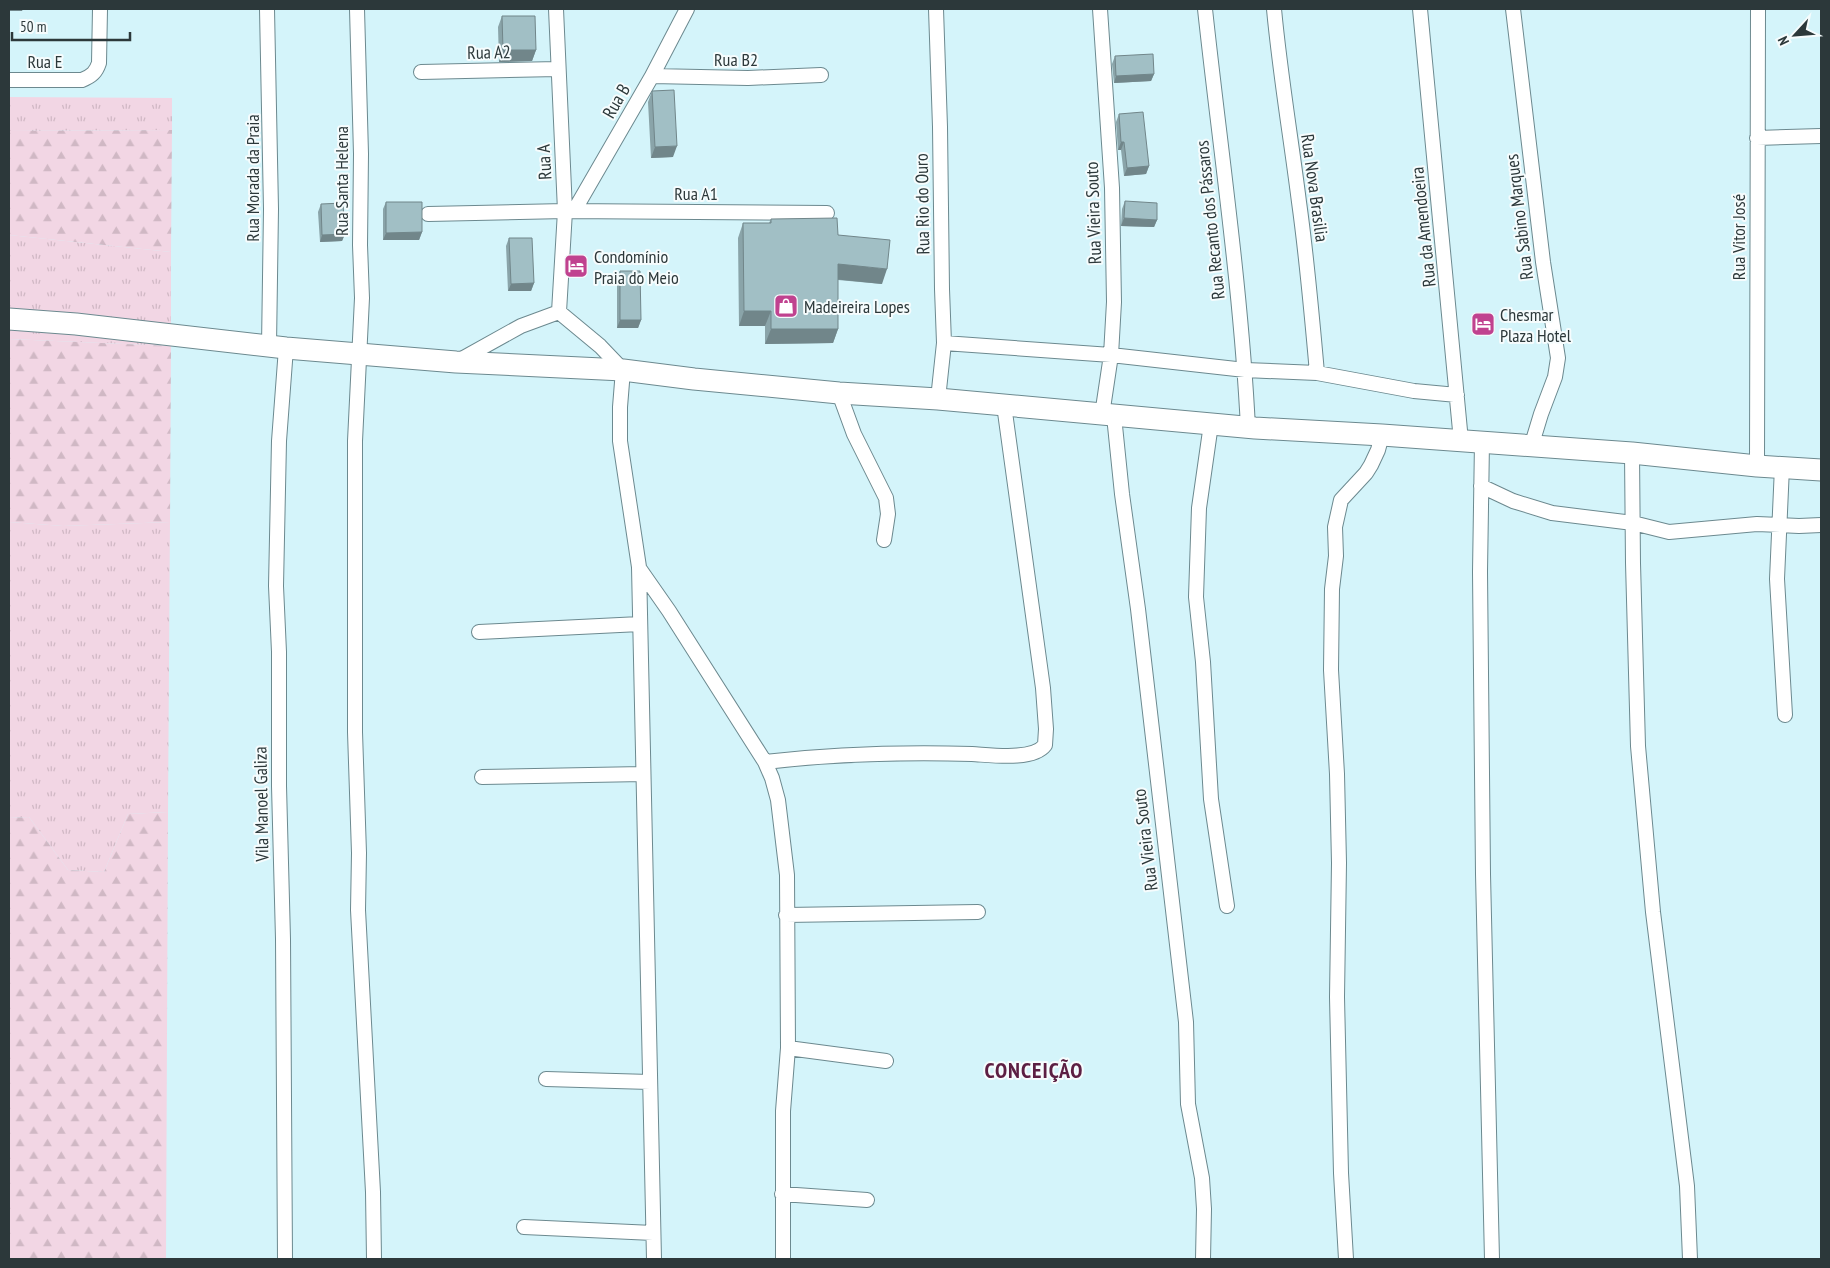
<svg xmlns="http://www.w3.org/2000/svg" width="1830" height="1268" viewBox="0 0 1830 1268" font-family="'PT Sans Narrow',sans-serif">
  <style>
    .grass { fill: url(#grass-tufts) }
    .forest { fill: url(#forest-firs) }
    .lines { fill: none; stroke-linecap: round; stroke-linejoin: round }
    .minor-casing { stroke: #6c898f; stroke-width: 16 }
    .primary-casing { stroke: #6c898f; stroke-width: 23 }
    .minor { stroke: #fff; stroke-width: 14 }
    .primary { stroke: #fff; stroke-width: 21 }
    .wall { fill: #8aa4a9 }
    .shaded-wall { fill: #71868a }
    .building { fill: #a1bfc5; stroke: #71868a }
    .labels { text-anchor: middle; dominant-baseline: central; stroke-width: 4; stroke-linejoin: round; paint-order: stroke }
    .street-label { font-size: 18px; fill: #2c383a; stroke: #f6fcfd }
    .poi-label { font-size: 18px; fill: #2c383a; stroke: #f6fcfd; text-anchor: start }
    .district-label { font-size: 22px; font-weight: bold; letter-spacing: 1px; fill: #5c1f43; stroke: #f6fcfd }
  </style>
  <defs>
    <pattern id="grass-tufts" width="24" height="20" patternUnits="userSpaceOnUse" patternTransform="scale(1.25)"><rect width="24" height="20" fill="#f2d6e4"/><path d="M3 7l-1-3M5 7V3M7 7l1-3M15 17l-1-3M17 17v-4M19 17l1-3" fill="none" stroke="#d0b8c4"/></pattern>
    <pattern id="forest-firs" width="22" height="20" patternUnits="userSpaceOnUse" patternTransform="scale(1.25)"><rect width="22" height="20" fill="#f2d6e4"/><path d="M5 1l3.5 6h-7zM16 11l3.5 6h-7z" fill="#d0b8c4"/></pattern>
  </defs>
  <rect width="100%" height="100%" fill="#d4f4fa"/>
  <path class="grass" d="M 9,97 L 172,98 L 172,130 L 9,131 Z
    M 9,235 L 171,252 L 171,346 L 9,339 Z
    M 9,522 L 63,526 L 170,522 L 168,812 L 128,814 L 104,872 L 68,870 L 29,817 L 9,818 Z"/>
  <path class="forest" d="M 172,130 L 171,252 L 9,235 L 9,131 Z
    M 9,339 L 171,346 L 170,522 L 63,526 L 9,522 Z
    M 168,812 L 166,1259 L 9,1259 L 9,818 L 29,817 L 68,870 L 104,872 L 128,814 Z"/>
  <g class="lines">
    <g class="minor-casing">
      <path id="minor" d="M 267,9 L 271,209 L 269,346
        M 357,9 L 361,154 L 360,245 L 362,298 L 355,441 L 355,732 L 359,853 L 358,910 L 373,1192 L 374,1259
        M 556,9 L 565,211 L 559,312
        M 936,9 L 940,127 L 942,289 L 944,343 L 938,399
        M 1100,9 L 1112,188 L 1114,302 L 1111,355 L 1102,415
        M 1205,9 C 1220,148 1241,287 1248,428
        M 1274,9 C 1280,74 1291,138 1299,202 C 1307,259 1312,316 1317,373
        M 1420,9 L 1461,441
        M 1513,9 L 1543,262 L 1558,358 L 1555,377 L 1541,414 L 1531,447
        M 421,72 L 558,69
        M 652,76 L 748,78 L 821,75
        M 9,80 L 82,80 C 92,76 96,72 99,63 L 100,9
        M 1757,138 L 1821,136
        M 574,211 L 652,76 L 687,9
        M 428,214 L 565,211 L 827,213
        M 559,312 L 600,346 L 623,370 L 620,407 L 620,441 L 639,567 L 654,1259
        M 944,343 L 1111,355 L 1245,370 L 1317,373 L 1414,391 L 1457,395
        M 458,361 L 521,326 L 559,312
        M 839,393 L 854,434 L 886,498 L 888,514 L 884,540
        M 1114,416 L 1122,494 L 1138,609 L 1186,1022 L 1188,1104 L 1202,1178 L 1204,1209 L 1203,1259
        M 1211,424 L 1199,508 L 1196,597 L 1203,662 L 1211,799 L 1227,906
        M 1482,442 L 1480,572 L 1483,874 L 1492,1259
        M 1632,453 L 1633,563 L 1638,746 L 1653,912 L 1687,1186 L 1690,1259
        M 1757,466 L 1758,9
        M 1782,467 L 1777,579 L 1785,715
        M 1481,486 L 1513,501 L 1552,513 L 1633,523 L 1669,532 L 1757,524 L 1799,526 L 1821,525
        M 639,568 L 669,611 L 765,762 L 772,778 L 778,800 L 787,875 L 788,1048 L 783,1111 L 783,1259
        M 479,632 L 640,624
        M 765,762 C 834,754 902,752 972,754 C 991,755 1033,761 1045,745 L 1046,729 L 1043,688 L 1004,405
        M 482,777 L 643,774
        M 786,915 L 978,912
        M 788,1048 L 886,1061
        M 546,1079 L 650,1082
        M 782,1194 L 867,1200
        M 524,1227 L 653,1233
        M 285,1259 L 283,939 L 279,786 L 279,652 L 276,586 L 279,441 L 286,348
        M 1346,1259 L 1341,1173 L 1337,997 L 1339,863 L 1337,774 L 1331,670 L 1332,589 L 1336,556 L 1335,527 L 1341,500 L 1366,473 L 1371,465 L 1378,450 L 1382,435"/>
    </g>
    <g class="primary-casing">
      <path id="primary" d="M 9,319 L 76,324 L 286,348 L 456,362 L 623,370 L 694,379 L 839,393 L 938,399 L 1255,428 L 1382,435 L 1632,453 L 1757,466 L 1821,470"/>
    </g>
    <use href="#minor" class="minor"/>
    <use href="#primary" class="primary"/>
  </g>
  <path class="wall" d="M 502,16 L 536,50 L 532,61 L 499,62 L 498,27 Z
    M 1115,56 L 1154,74 L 1151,81 L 1114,83 L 1112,64 Z
    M 652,91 L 673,157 L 651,158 L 648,102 Z
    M 1119,114 L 1149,166 L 1146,174 L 1124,176 L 1121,150 L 1118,150 L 1116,122 Z
    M 1125,201 L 1157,220 L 1154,227 L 1121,226 L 1122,209 Z
    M 386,202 L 422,232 L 419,240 L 383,240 L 383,209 Z
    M 321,204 L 345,234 L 342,241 L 320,242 L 318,212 Z
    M 771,219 L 838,235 L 882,284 L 838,280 L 838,329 L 833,343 L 765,344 L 765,326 L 739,326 L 738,238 L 743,223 L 769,223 Z
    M 509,238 L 534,283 L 531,291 L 508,291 L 506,246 Z
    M 620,271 L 641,320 L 638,328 L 617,328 L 617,279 Z"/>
  <path class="shaded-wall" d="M 9,9 L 23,9 L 22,11 L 9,11 Z
    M 503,50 L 536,50 L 532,61 L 499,62 Z
    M 1154,74 L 1151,81 L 1114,83 L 1116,76 Z
    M 1121,142 L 1124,142 L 1121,150 L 1118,150 Z
    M 677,146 L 673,157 L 651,158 L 655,147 Z
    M 1149,166 L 1146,174 L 1124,176 L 1127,168 Z
    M 1124,218 L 1157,220 L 1154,227 L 1121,226 Z
    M 422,232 L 419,240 L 383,240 L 386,233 Z
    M 345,234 L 342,241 L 320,242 L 322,235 Z
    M 838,264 L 887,269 L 882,284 L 833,279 Z
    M 534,283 L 531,291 L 508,291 L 511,284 Z
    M 744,311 L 771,311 L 765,326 L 739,326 Z
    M 620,320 L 641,320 L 638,328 L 617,328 Z
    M 771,329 L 838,329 L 833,343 L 765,344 Z"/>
  <path class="building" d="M 502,16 L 535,16 L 536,50 L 503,50 Z
    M 1153,54 L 1154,74 L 1116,76 L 1115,56 Z
    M 674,90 L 677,146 L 655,147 L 652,91 Z
    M 1143,112 L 1149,166 L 1127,168 L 1124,142 L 1121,142 L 1119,114 Z
    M 1125,201 L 1157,203 L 1157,220 L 1124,218 Z
    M 386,202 L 422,202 L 422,232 L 386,233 Z
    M 343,203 L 345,234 L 322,235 L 321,204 Z
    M 837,218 L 838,235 L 890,240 L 887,269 L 838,264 L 838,329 L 771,329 L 771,311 L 744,311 L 743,223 L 771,223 L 771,219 Z
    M 509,238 L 532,238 L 534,283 L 511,284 Z
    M 620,271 L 640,271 L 641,320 L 620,320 Z"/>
  <defs>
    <g id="hotel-square" transform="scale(1.25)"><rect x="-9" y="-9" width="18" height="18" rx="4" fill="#c0428f" stroke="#f6fcfd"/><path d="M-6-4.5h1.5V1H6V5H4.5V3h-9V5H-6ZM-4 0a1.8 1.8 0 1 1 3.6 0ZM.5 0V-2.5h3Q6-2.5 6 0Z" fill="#fff"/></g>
    <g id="shop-square" transform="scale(1.25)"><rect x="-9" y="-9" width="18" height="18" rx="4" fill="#c0428f" stroke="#f6fcfd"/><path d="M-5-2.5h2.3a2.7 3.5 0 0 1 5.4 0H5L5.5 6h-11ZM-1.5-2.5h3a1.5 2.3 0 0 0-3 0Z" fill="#fff"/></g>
  </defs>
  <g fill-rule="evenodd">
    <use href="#hotel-square" x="576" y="266"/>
    <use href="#shop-square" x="786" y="306"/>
    <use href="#hotel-square" x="1483" y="324"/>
  </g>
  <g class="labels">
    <g class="street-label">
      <text transform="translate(489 52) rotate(-1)">Rua A2</text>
      <text x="736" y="59">Rua B2</text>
      <text x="45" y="61">Rua E</text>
      <text transform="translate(616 101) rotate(-60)">Rua B</text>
      <text transform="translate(544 162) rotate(-93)">Rua A</text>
      <text transform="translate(252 178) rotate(-90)">Rua Morada da Praia</text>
      <text transform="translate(341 181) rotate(-90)">Rua Santa Helena</text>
      <text transform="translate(1315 188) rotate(82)">Rua Nova Brasilia</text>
      <text x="696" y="193">Rua A1</text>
      <text transform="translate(922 204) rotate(-91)">Rua Rio do Ouro</text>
      <text transform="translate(1093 213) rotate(-92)">Rua Vieira Souto</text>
      <text transform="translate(1519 217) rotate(-97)">Rua Sabino Marques</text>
      <text transform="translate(1210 220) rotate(-96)">Rua Recanto dos Pássaros</text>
      <text transform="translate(1423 227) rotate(-96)">Rua da Amendoeira</text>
      <text transform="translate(1738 237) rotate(-90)">Rua Vitor José</text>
      <text transform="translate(261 804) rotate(-91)">Vila Manoel Galiza</text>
      <text transform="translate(1145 840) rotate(-97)">Rua Vieira Souto</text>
    </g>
    <g class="poi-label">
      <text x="594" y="256">Condomínio<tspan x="594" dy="21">Praia do Meio</tspan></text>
      <text x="804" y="306">Madeireira Lopes</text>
      <text x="1500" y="314">Chesmar<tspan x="1500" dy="21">Plaza Hotel</tspan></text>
    </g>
    <g class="district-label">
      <text x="1034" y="1070">CONCEIÇÃO</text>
    </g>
  </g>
  <rect width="1830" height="1268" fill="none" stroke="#2c383a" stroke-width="20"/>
  <g transform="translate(1795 35) rotate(244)" stroke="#f6fcfd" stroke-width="4" paint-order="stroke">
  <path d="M0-4L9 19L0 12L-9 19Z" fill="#2c383a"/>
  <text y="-8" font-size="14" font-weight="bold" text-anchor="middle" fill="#2c383a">N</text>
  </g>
  <path d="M12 32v8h118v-8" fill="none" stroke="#2c383a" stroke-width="2.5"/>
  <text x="20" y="32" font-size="15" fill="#2c383a" stroke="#f6fcfd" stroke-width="4" paint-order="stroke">50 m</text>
</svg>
